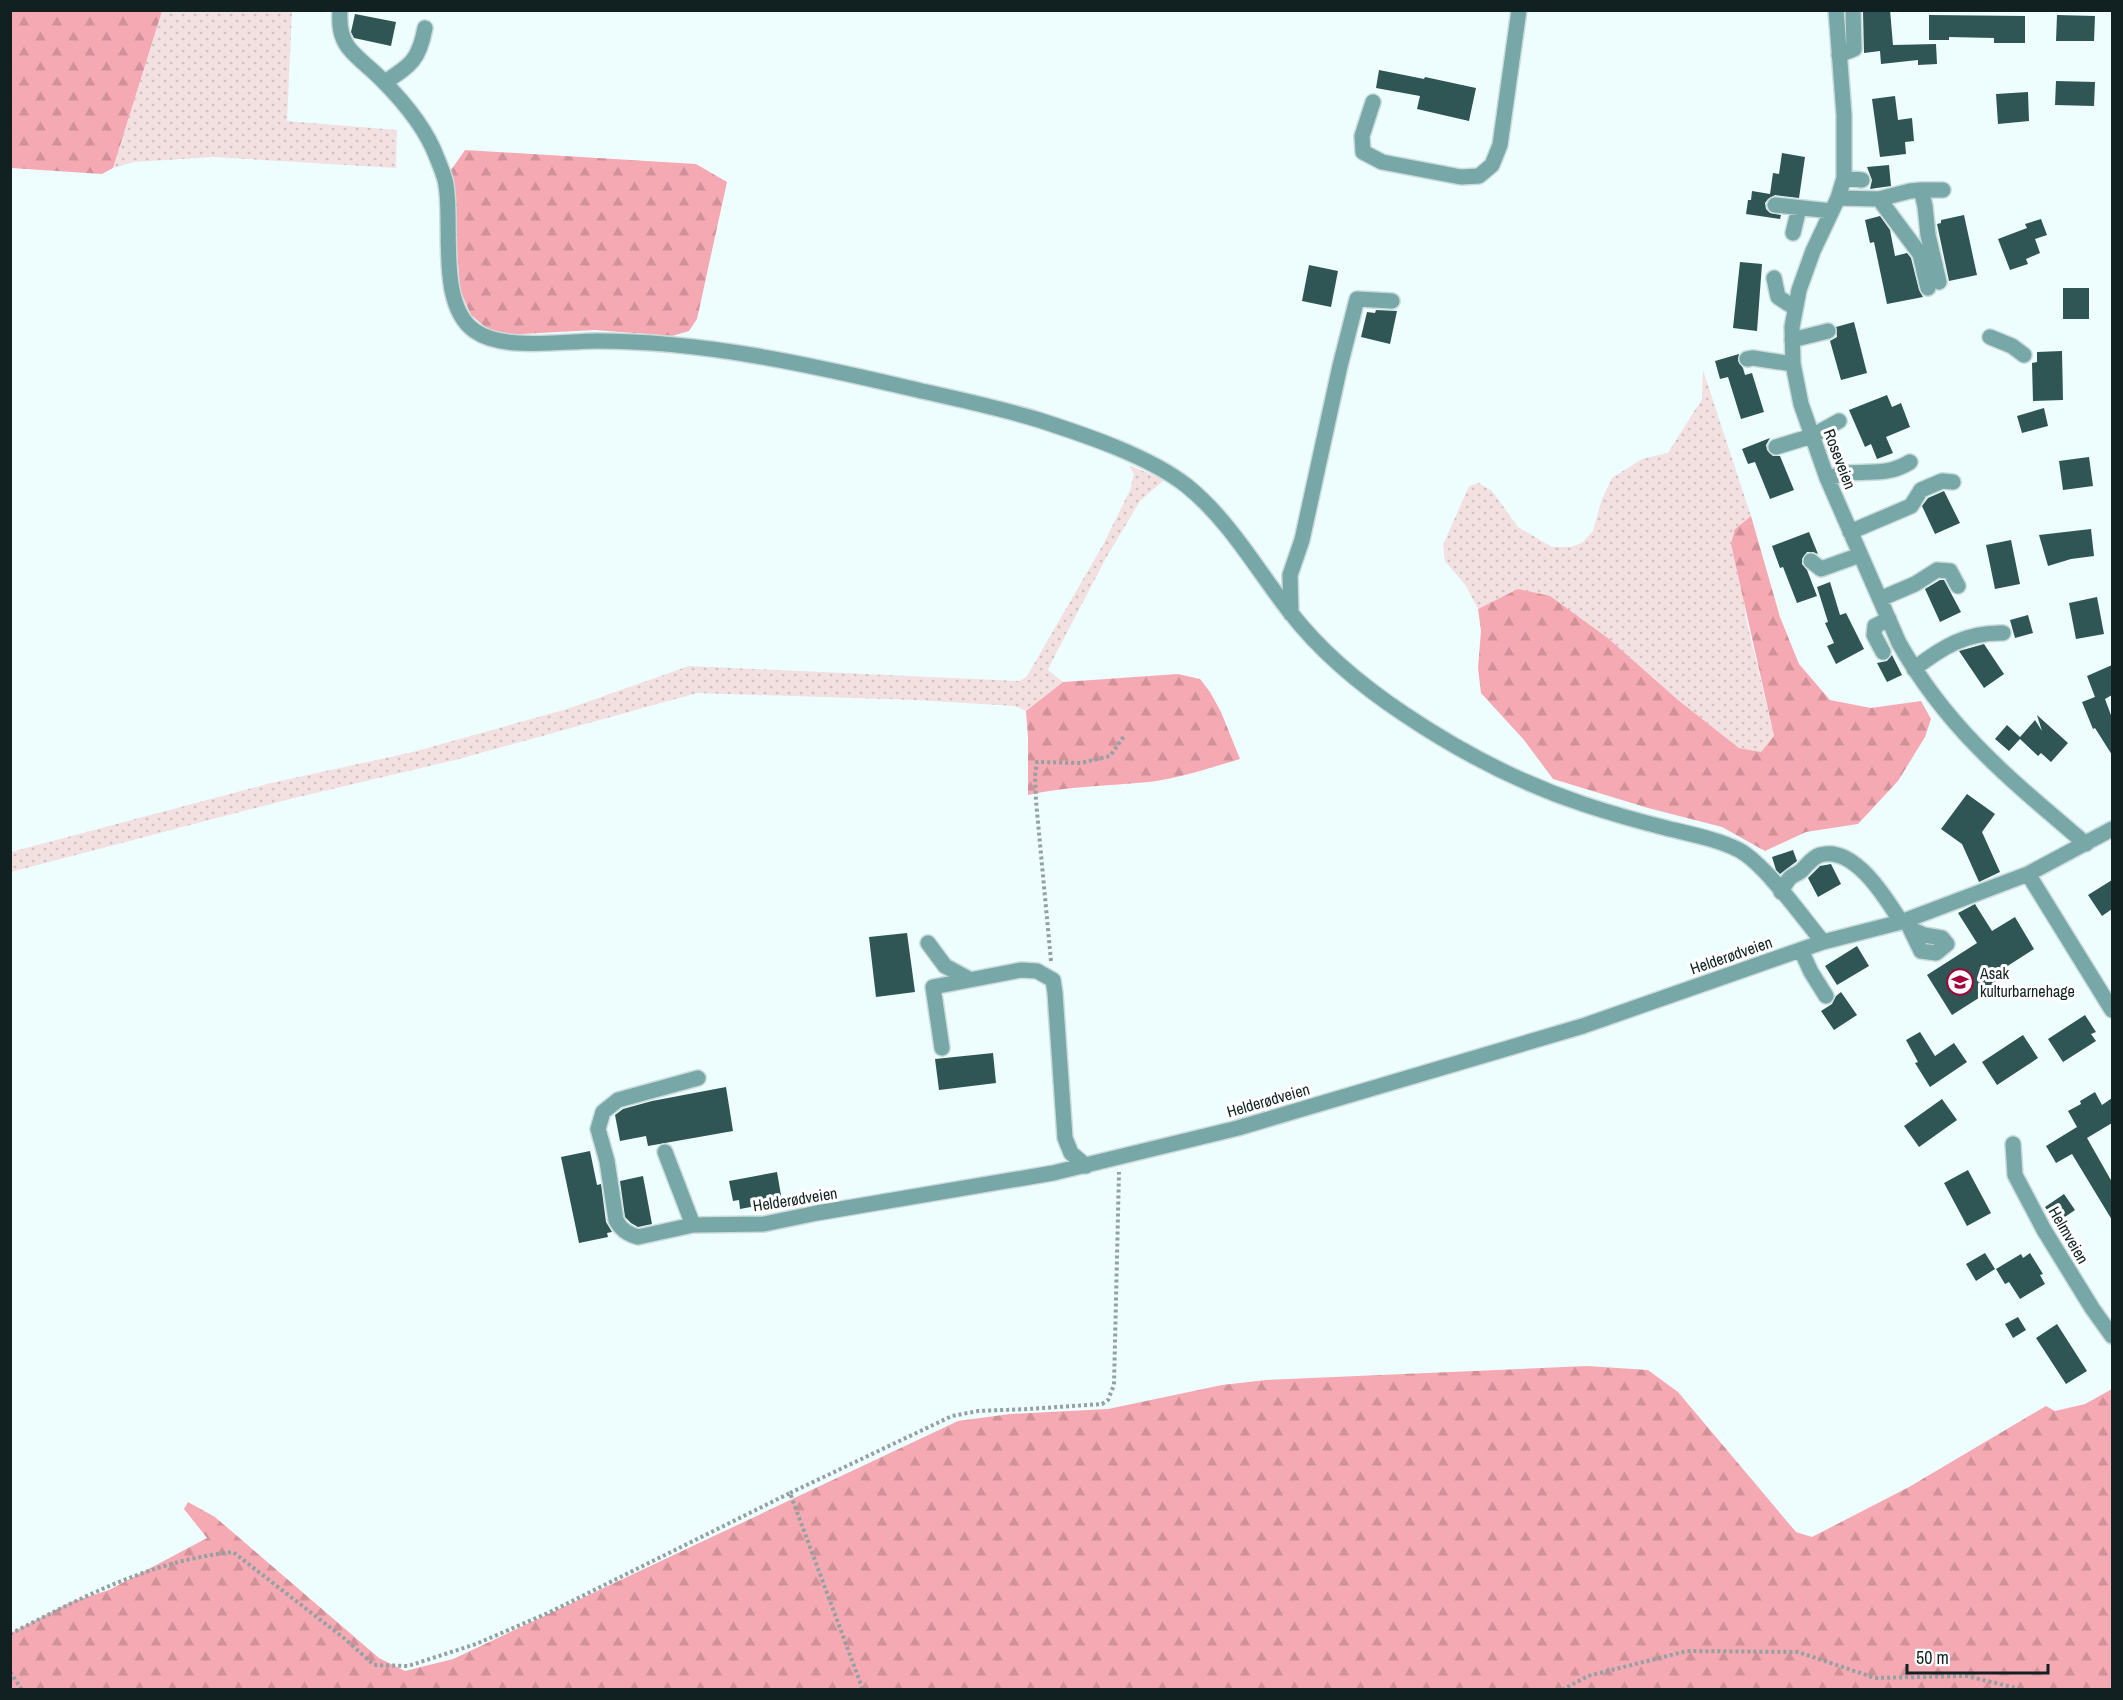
<svg xmlns="http://www.w3.org/2000/svg" width="2123" height="1700" viewBox="0 0 2123 1700" font-family="'Archivo Narrow',sans-serif">
  <style>
    .grass { fill: url(#grass-dots) }
    .forest { fill: url(#forest-firs) }
    .building { fill: #2f5555 }
    .lines { fill: none; stroke-linecap: round; stroke-linejoin: round }
    .minor-casing { stroke: #cbdbdb; stroke-width: 18 }
    .path { stroke: #92a2a2; stroke-width: 4; stroke-dasharray: 3 3; stroke-linecap: butt }
    .minor { stroke: #77a7a7; stroke-width: 15 }
    .labels { text-anchor: middle; dominant-baseline: central; stroke-width: 6; stroke-linejoin: round; paint-order: stroke }
    .street-label { font-size: 16px; fill: #112121; stroke: #fff }
    .poi-label { font-size: 16px; fill: #112121; stroke: #fff; text-anchor: start }
  </style>
  <defs>
    <pattern id="grass-dots" width="8" height="8" patternUnits="userSpaceOnUse" patternTransform="scale(1.5)"><rect width="8" height="8" fill="#f3e0e1"/><path d="M2 2h.1M6 6h.1" fill="none" stroke="#cfc0c1" stroke-width="1.8" stroke-linecap="round"/></pattern>
    <pattern id="forest-firs" width="22" height="20" patternUnits="userSpaceOnUse" patternTransform="scale(1.5)"><rect width="22" height="20" fill="#f5a9b2"/><path d="M5 1l3.5 6h-7zM16 11l3.5 6h-7z" fill="#d19199"/></pattern>
  </defs>
  <rect width="100%" height="100%" fill="#eefefe"/>
  <path class="grass" d="M 162,11 L 292,11 L 287,121 L 397,130 L 396,168 L 213,157 L 134,162 L 113,168 Z
    M 1703,370 L 1751,516 L 1735,529 L 1746,618 L 1774,736 L 1761,752 L 1739,748 L 1678,700 L 1609,639 L 1491,603 L 1478,609 L 1466,586 L 1445,561 L 1443,545 L 1469,486 L 1479,483 L 1492,491 L 1518,527 L 1552,547 L 1570,547 L 1582,543 L 1593,531 L 1602,499 L 1612,478 L 1642,459 L 1668,453 L 1702,399 Z
    M 1129,465 L 1164,480 L 1140,501 L 1106,558 L 1051,663 L 1048,670 L 1063,682 L 1026,711 L 1015,706 L 915,700 L 697,693 L 459,759 L 286,800 L 11,872 L 11,852 L 271,783 L 413,752 L 567,709 L 689,666 L 1020,681 L 1027,676 L 1104,543 L 1130,490 L 1134,474 Z"/>
  <path class="forest" d="M 11,10 L 162,11 L 113,168 L 102,174 L 11,168 Z
    M 465,150 L 696,164 L 727,182 L 697,319 L 689,331 L 672,336 L 595,330 L 504,335 L 491,332 L 471,315 L 460,290 L 451,170 Z
    M 1751,516 L 1780,617 L 1799,664 L 1830,700 L 1871,708 L 1921,701 L 1931,719 L 1925,737 L 1898,781 L 1858,824 L 1806,832 L 1765,851 L 1722,827 L 1648,808 L 1553,779 L 1524,740 L 1481,693 L 1478,668 L 1481,631 L 1478,609 L 1518,589 L 1550,596 L 1609,639 L 1678,700 L 1739,748 L 1761,752 L 1774,736 L 1731,544 L 1735,529 Z
    M 1178,674 L 1200,679 L 1210,692 L 1221,712 L 1240,759 C 1210,768 1180,778 1149,782 C 1108,786 1068,786 1028,795 L 1028,737 L 1026,711 L 1063,682 Z
    M 1587,1366 L 1648,1370 L 1678,1392 L 1796,1532 L 1812,1537 L 1909,1487 L 2046,1406 L 2055,1411 L 2085,1404 L 2112,1389 L 2112,1689 L 11,1689 L 11,1633 L 71,1602 L 109,1590 L 207,1538 L 184,1509 L 188,1502 L 215,1517 L 379,1658 L 405,1671 L 453,1659 L 958,1421 L 1010,1414 L 1108,1409 L 1222,1385 L 1266,1380 Z"/>
  <path class="building" d="M 1890,10 L 1893,45 L 1936,44 L 1937,64 L 1918,65 L 1918,60 L 1881,64 L 1880,51 L 1864,53 L 1863,12 Z
    M 355,14 L 396,22 L 391,46 L 354,38 L 351,32 Z
    M 1929,15 L 2025,16 L 2025,43 L 1994,43 L 1994,38 L 1949,37 L 1949,40 L 1929,40 Z
    M 2057,15 L 2095,16 L 2094,41 L 2056,41 Z
    M 1379,70 L 1424,79 L 1425,77 L 1476,88 L 1469,121 L 1417,109 L 1420,96 L 1376,88 Z
    M 2056,81 L 2095,82 L 2094,106 L 2055,105 Z
    M 2028,92 L 2029,121 L 1998,124 L 1996,94 Z
    M 1895,96 L 1898,120 L 1912,118 L 1914,141 L 1905,142 L 1906,154 L 1880,157 L 1872,99 Z
    M 1782,153 L 1805,157 L 1799,198 L 1775,195 L 1768,199 L 1765,203 L 1766,209 L 1770,213 L 1781,215 L 1780,219 L 1746,214 L 1748,200 L 1751,200 L 1752,191 L 1770,194 L 1773,173 L 1779,174 Z
    M 1889,165 L 1891,186 L 1870,189 L 1872,180 L 1867,167 Z
    M 1964,215 L 1977,275 L 1949,281 L 1937,224 L 1941,223 L 1941,220 Z
    M 1880,216 L 1890,230 L 1895,256 L 1907,253 L 1911,258 L 1919,290 L 1923,297 L 1887,304 L 1874,242 L 1870,243 L 1865,220 Z
    M 2041,219 L 2047,235 L 2035,239 L 2040,253 L 2026,259 L 2028,264 L 2010,270 L 1998,239 L 2027,228 L 2025,224 Z
    M 1740,262 L 1762,264 L 1757,331 L 1733,328 Z
    M 1309,265 L 1338,271 L 1331,307 L 1302,301 Z
    M 2063,288 L 2089,288 L 2089,319 L 2063,319 Z
    M 1376,310 L 1397,311 L 1390,344 L 1361,337 L 1367,312 L 1375,313 Z
    M 1854,322 L 1867,373 L 1841,380 L 1830,341 L 1837,337 L 1836,327 Z
    M 2062,351 L 2063,400 L 2033,401 L 2032,363 L 2037,362 L 2037,352 Z
    M 1739,354 L 1738,361 L 1743,368 L 1745,375 L 1752,373 L 1764,412 L 1741,419 L 1728,377 L 1720,379 L 1715,361 Z
    M 1887,395 L 1892,407 L 1901,403 L 1910,427 L 1886,437 L 1893,453 L 1877,459 L 1871,444 L 1865,447 L 1849,410 Z
    M 2044,408 L 2048,426 L 2022,433 L 2017,416 Z
    M 1770,438 L 1766,445 L 1767,450 L 1773,456 L 1780,456 L 1794,490 L 1770,499 L 1755,462 L 1748,464 L 1742,449 Z
    M 2089,457 L 2093,486 L 2063,490 L 2059,461 Z
    M 1944,491 L 1960,523 L 1935,534 L 1922,506 L 1928,498 Z
    M 2091,529 L 2094,556 L 2071,559 L 2048,566 L 2039,535 Z
    M 1809,532 L 1818,554 L 1813,552 L 1807,552 L 1802,559 L 1802,564 L 1807,570 L 1817,596 L 1797,603 L 1783,567 L 1780,568 L 1772,546 Z
    M 2011,540 L 2020,584 L 1995,589 L 1986,545 Z
    M 1940,580 L 1944,580 L 1961,612 L 1940,622 L 1925,589 Z
    M 1830,582 L 1840,615 L 1846,613 L 1864,649 L 1836,664 L 1827,646 L 1834,643 L 1825,623 L 1828,622 L 1817,587 Z
    M 2097,597 L 2104,634 L 2076,639 L 2069,603 Z
    M 2028,615 L 2033,633 L 2015,638 L 2010,620 Z
    M 1984,644 L 2004,674 L 1984,688 L 1959,651 Z
    M 1892,655 L 1902,675 L 1887,682 L 1877,663 L 1887,661 Z
    M 2112,665 L 2112,695 L 2105,699 L 2112,718 L 2112,755 L 2095,728 L 2093,729 L 2082,702 L 2095,697 L 2087,676 Z
    M 2037,715 L 2068,743 L 2051,762 L 2041,753 L 2038,756 L 2020,739 L 2009,751 L 1995,739 L 2007,725 L 2020,737 L 2035,720 L 2042,731 Z
    M 1967,794 L 1995,814 L 1982,832 L 2000,872 L 1979,882 L 1962,844 L 1941,829 Z
    M 1793,850 L 1797,861 L 1780,874 L 1776,870 L 1772,857 Z
    M 1831,864 L 1841,884 L 1818,897 L 1808,878 L 1820,866 Z
    M 2112,880 L 2112,909 L 2102,916 L 2088,895 Z
    M 1975,904 L 1992,931 L 2015,917 L 2034,949 L 1992,976 L 2002,992 L 1988,1000 L 1985,994 L 1952,1015 L 1927,975 L 1977,943 L 1958,913 Z
    M 907,933 L 915,992 L 876,997 L 869,937 Z
    M 1857,946 L 1869,966 L 1837,985 L 1825,966 Z
    M 1841,992 L 1857,1015 L 1834,1030 L 1821,1011 L 1832,1004 L 1836,996 Z
    M 2085,1015 L 2096,1032 L 2091,1034 L 2096,1041 L 2063,1062 L 2048,1039 Z
    M 1920,1032 L 1935,1056 L 1954,1043 L 1967,1062 L 1930,1087 L 1915,1063 L 1918,1062 L 1906,1040 Z
    M 2023,1035 L 2038,1058 L 1997,1085 L 1982,1062 Z
    M 993,1053 L 996,1083 L 939,1090 L 935,1059 Z
    M 726,1087 L 733,1131 L 648,1146 L 646,1136 L 620,1141 L 615,1115 L 623,1109 L 652,1101 Z
    M 2095,1092 L 2102,1105 L 2112,1098 L 2112,1123 L 2087,1138 L 2112,1182 L 2112,1220 L 2072,1154 L 2056,1163 L 2046,1146 L 2077,1127 L 2068,1111 L 2081,1104 L 2080,1101 Z
    M 1942,1099 L 1957,1120 L 1919,1147 L 1904,1126 Z
    M 590,1151 L 597,1185 L 601,1184 L 606,1222 L 612,1232 L 607,1233 L 608,1237 L 579,1243 L 561,1157 Z
    M 1968,1170 L 1991,1213 L 1967,1226 L 1944,1183 Z
    M 777,1172 L 782,1201 L 740,1209 L 739,1200 L 733,1201 L 729,1181 Z
    M 643,1176 L 652,1224 L 638,1227 L 631,1223 L 625,1217 L 620,1181 Z
    M 2064,1194 L 2075,1210 L 2056,1223 L 2045,1207 Z
    M 1985,1253 L 1995,1269 L 1976,1281 L 1966,1264 Z
    M 2030,1253 L 2043,1274 L 2040,1275 L 2045,1284 L 2020,1299 L 2009,1282 L 2005,1284 L 1996,1269 L 2021,1254 L 2023,1258 Z
    M 2018,1317 L 2026,1330 L 2013,1338 L 2005,1324 Z
    M 2057,1324 L 2087,1371 L 2066,1384 L 2036,1338 Z"/>
  <g class="lines">
    <g class="minor-casing">
      <path id="minor" d="M 340,10 C 339,24 340,36 348,47 C 357,59 372,69 382,80 C 404,102 426,128 437,158 C 440,166 445,176 446,185 C 453,225 437,305 475,331 C 503,351 562,341 597,341 C 702,341 807,364 909,388 C 952,398 997,407 1039,420 C 1085,435 1149,456 1187,486 C 1230,521 1257,570 1290,612 C 1321,652 1362,686 1404,714 C 1459,751 1520,783 1583,804 C 1610,813 1638,821 1666,828 C 1690,834 1717,839 1739,850 C 1766,865 1802,917 1823,942
        M 1836,10 L 1844,115 L 1844,178 L 1838,198 L 1813,251 L 1799,290 L 1792,327 L 1793,364 L 1801,404 L 1827,478 L 1899,643 C 1948,730 2012,781 2086,844
        M 1839,55 L 1854,49 L 1853,10
        M 385,82 C 411,65 419,60 425,28
        M 1373,102 L 1362,136 L 1363,152 L 1382,162 L 1461,177 L 1479,176 L 1492,165 L 1500,145 L 1519,10
        M 1844,178 L 1862,180
        M 1921,190 L 1943,190
        M 1838,198 L 1879,199 L 1910,191 L 1921,190 L 1925,206 L 1928,235 L 1939,282
        M 1879,199 L 1920,254 L 1928,288
        M 1775,205 L 1831,211
        M 1793,233 L 1799,208
        M 1774,278 L 1778,297 L 1795,308
        M 1990,337 L 2012,346 L 2024,355
        M 1792,340 L 1828,331
        M 1747,359 L 1753,358 L 1793,364
        M 1776,447 L 1812,436 L 1839,421
        M 1827,478 C 1835,476 1842,474 1850,473 C 1873,471 1889,475 1910,462
        M 1850,532 L 1911,506 L 1921,490 L 1942,481 L 1953,482
        M 1811,561 L 1821,569 L 1860,555
        M 1880,599 L 1915,584 L 1937,570 L 1950,571 L 1958,586
        M 1291,614 L 1290,575 L 1302,540 L 1340,366 L 1357,299 L 1392,301
        M 1883,652 L 1874,635 L 1875,626 L 1889,619
        M 1914,669 C 1942,647 1967,632 2003,633
        M 2028,874 L 2112,1010
        M 1781,892 C 1784,887 1787,880 1791,877 C 1795,874 1800,873 1803,869 C 1808,864 1813,857 1820,855 C 1854,845 1886,898 1901,922
        M 1906,920 L 1921,951 L 1936,953 L 1947,944 L 1942,938 L 1924,935 L 1911,929
        M 928,943 L 945,966 L 969,979
        M 1801,950 L 1811,972 L 1826,996
        M 942,1048 L 933,987 L 1021,970 L 1037,971 L 1053,980 L 1055,993 L 1065,1138 L 1071,1153 L 1086,1166
        M 698,1078 L 618,1100 L 603,1112 L 598,1129 L 607,1161 L 616,1220 C 621,1230 628,1234 638,1237 L 693,1225 L 764,1224 L 817,1213 L 1053,1173 L 1238,1128 L 1583,1026 L 1823,942 L 1901,922 L 2028,874 L 2112,829
        M 2013,1144 L 2015,1175 L 2044,1230 L 2092,1308 L 2112,1336
        M 665,1152 L 693,1225"/>
    </g>
    <path class="path" d="M 1051,961 L 1036,801 L 1035,776 L 1037,762 L 1081,763 L 1110,756 L 1124,736
      M 790,1493 L 952,1416 L 978,1411 L 1028,1409 L 1102,1404 L 1108,1400 L 1114,1385 L 1119,1172
      M 10,1634 C 83,1597 150,1561 233,1552 L 345,1639 L 374,1665 L 408,1666 L 476,1644 L 548,1613 L 790,1493 L 863,1690
      M 10,1672 L 22,1690
      M 1562,1690 L 1588,1676 L 1687,1651 L 1798,1652 L 1875,1678 L 1967,1676 L 2024,1690"/>
    <use href="#minor" class="minor"/>
  </g>
  <defs>
    <g id="school-ring" transform="scale(1.35)"><circle r="9.5" fill="#fff" stroke="#a2043c" stroke-width="1.5"/><path d="M0-5L7-2L0 1L-7-2ZM-4 1L0 2.5L4 1V4Q0 6-4 4Z" fill="#a2043c"/></g>
  </defs>
  <g fill-rule="evenodd">
    <use href="#school-ring" x="1960" y="982"/>
  </g>
  <g class="labels">
    <g class="street-label">
      <text transform="translate(1840 459) rotate(69)">Roseveien</text>
      <text transform="translate(1731 955) rotate(-19)">Helderødveien</text>
      <text transform="translate(1268 1100) rotate(-16)">Helderødveien</text>
      <text transform="translate(795 1199) rotate(-9)">Helderødveien</text>
      <text transform="translate(2069 1235) rotate(60)">Helmveien</text>
    </g>
    <g class="poi-label">
      <text x="1980" y="973">Asak<tspan x="1980" dy="18">kulturbarnehage</tspan></text>
    </g>
  </g>
  <rect width="2123" height="1700" fill="none" stroke="#112121" stroke-width="24"/>
  <path d="M1907 1664v9h141v-9" fill="none" stroke="#112121" stroke-width="3"/>
  <text x="1916" y="1664" font-size="18" fill="#112121" stroke="#ffffff" stroke-width="4.5" paint-order="stroke">50 m</text>
</svg>
